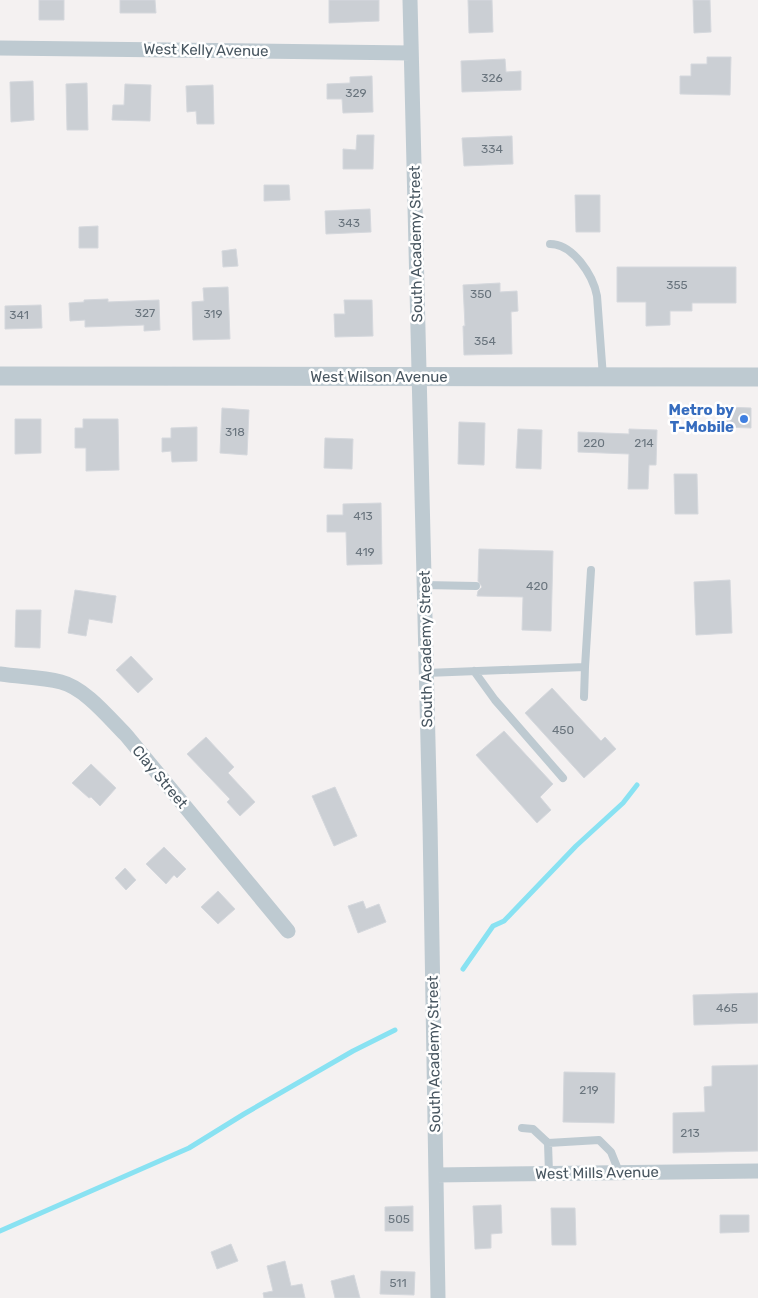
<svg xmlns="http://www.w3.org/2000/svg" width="758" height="1298" viewBox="0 0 758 1298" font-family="Rubik,sans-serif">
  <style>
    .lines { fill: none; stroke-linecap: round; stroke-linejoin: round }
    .stream { stroke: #89e2f2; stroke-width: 5 }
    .building { fill: #cbcfd4; stroke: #d5d8dd }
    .service { stroke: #becad1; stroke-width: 8 }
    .minor { stroke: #becad1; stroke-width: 15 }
    .tertiary { stroke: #becad1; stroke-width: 19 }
    .shop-dot { fill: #3f7fe0; stroke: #fff; stroke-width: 2 }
    .labels { text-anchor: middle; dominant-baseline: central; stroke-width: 5; stroke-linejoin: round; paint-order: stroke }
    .number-label { font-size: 12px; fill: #69747d }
    .street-label { font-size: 15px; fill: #485660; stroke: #fff }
    .shop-label { font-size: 15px; font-weight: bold; fill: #366cbe; stroke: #fff; text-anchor: end }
  </style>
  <rect width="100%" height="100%" fill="#f4f1f1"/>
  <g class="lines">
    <path class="stream" d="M 463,969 L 493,926 L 504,921 L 576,846 L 623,803 L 637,785
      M 0,1231 L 189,1148 L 244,1114 L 353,1051 L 395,1030"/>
  </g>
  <path class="building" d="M 39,0 L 64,0 L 64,20 L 39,20 Z
    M 120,0 L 155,0 L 156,13 L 120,13 Z
    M 329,0 L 379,0 L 379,21 L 329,23 Z
    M 468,0 L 492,0 L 493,32 L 469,33 Z
    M 693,0 L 710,0 L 711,32 L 694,33 Z
    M 707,57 L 731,57 L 730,95 L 680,94 L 680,76 L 691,76 L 691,64 L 707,64 Z
    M 505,59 L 506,72 L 521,71 L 521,90 L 462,92 L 461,61 Z
    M 372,76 L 373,112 L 343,113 L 342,99 L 327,99 L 327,84 L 350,83 L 350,77 Z
    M 33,81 L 34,120 L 11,122 L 10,82 Z
    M 87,83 L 88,130 L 67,130 L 66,84 Z
    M 125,84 L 151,85 L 150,121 L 112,120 L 113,105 L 124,105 Z
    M 213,85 L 214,124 L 197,124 L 196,111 L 187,112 L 186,86 Z
    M 357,135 L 374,135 L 373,169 L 343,169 L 343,149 L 356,150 Z
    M 512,136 L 513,164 L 464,166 L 462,138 Z
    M 264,185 L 289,185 L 290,200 L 264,201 Z
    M 575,195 L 600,195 L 600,232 L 576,232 Z
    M 370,209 L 371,232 L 326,234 L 325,211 Z
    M 98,226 L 98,248 L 79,248 L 79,227 Z
    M 236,249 L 238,266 L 223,267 L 222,251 Z
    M 617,267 L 736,267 L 736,303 L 692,303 L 692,311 L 670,311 L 670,325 L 646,326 L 646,302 L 617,302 Z
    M 500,283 L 500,292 L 517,291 L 518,311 L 511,312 L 512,354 L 464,355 L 463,326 L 465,326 L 463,285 Z
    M 228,287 L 230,339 L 193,340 L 192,302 L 204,301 L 203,288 Z
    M 108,299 L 108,302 L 159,300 L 160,330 L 144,331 L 144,325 L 85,327 L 85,320 L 70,321 L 69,303 L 84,302 L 84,300 Z
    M 344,300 L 372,300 L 373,336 L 335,337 L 334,314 L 345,314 Z
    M 41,305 L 42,328 L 5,329 L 5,306 Z
    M 726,407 L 751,408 L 751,428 L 725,427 Z
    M 222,408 L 249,410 L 247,455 L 220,453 Z
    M 15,419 L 41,419 L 41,453 L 15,454 Z
    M 83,419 L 118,419 L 119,470 L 86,471 L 86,448 L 75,448 L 75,428 L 83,428 Z
    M 459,422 L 485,423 L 484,465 L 458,464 Z
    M 197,427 L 197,461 L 172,462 L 171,451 L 162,452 L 162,438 L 171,438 L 171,428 Z
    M 518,429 L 542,430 L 541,469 L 516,468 Z
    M 629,429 L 657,430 L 656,465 L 649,465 L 648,489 L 628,489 L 629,454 L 578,452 L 578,432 L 629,434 Z
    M 325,438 L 353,439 L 352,469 L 324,468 Z
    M 674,474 L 697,474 L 698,514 L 675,514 Z
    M 381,503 L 382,564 L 347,565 L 346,532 L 327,532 L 327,515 L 343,515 L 343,504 Z
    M 479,549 L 553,551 L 551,631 L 522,630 L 523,597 L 477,596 L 478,591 L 482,587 L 478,581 Z
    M 730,580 L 732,633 L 696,635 L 694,582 Z
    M 75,590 L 116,596 L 112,623 L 89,619 L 86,636 L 68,633 Z
    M 16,610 L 41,610 L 40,648 L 15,647 Z
    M 131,656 L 153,679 L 138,693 L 116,670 Z
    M 552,688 L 601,741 L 605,737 L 616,749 L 584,778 L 525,713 Z
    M 504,731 L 553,784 L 540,797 L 551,810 L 537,823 L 476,755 Z
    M 206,737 L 234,767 L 228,773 L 255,802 L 240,816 L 227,802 L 230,799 L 187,754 Z
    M 91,764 L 116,788 L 100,806 L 91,797 L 89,798 L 72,783 Z
    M 335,787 L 357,836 L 334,846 L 312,796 Z
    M 164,847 L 186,869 L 177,878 L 174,875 L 166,884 L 146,864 Z
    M 125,868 L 136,880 L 126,890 L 115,878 Z
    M 218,891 L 235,909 L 218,924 L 201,907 Z
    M 363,901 L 366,909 L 379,904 L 386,922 L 358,933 L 348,906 Z
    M 758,993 L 758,1023 L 694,1025 L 693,995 Z
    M 758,1065 L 758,1151 L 673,1153 L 673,1113 L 705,1112 L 704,1087 L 712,1086 L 712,1066 Z
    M 564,1072 L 615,1073 L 614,1123 L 563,1122 Z
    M 501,1205 L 502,1233 L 491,1234 L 491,1248 L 475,1249 L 473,1206 Z
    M 413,1206 L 413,1231 L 385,1231 L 385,1207 Z
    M 551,1208 L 575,1208 L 576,1245 L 552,1245 Z
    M 720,1215 L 749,1215 L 749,1232 L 720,1233 Z
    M 231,1244 L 238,1261 L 217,1269 L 211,1252 Z
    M 285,1261 L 291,1286 L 302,1284 L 305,1298 L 264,1298 L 263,1293 L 273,1291 L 267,1266 Z
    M 381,1271 L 415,1272 L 414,1295 L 380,1294 Z
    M 354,1275 L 360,1298 L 335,1298 L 331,1281 Z"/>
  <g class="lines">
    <path class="service" d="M 550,244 C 573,244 593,275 597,296 L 603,377
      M 424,585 L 476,586
      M 474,671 L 495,700 L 563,778
      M 426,673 L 585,667 L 591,570
      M 584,697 L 585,667
      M 522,1128 L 533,1129 L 548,1143
      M 549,1173 L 548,1143 L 599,1140 L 611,1152 L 619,1172"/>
    <path class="minor" d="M 410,0 L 430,824 L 438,1298
      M 0,48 L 411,53
      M 0,674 C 20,677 41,677 61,682 C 85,688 109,718 126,735 L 288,931
      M 436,1175 L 758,1171"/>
    <path class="tertiary" d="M 0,376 L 758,377"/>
  </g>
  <circle class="shop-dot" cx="744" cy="419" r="5"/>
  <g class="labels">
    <g class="number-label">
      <text x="492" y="78">326</text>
      <text x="356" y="93">329</text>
      <text x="492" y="149">334</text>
      <text x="349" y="223">343</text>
      <text x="677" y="285">355</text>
      <text x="481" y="294">350</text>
      <text x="145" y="313">327</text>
      <text x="213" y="314">319</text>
      <text x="19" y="315">341</text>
      <text x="485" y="341">354</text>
      <text x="235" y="432">318</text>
      <text x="594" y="443">220</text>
      <text x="644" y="443">214</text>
      <text x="363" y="516">413</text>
      <text x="365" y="552">419</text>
      <text x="537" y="586">420</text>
      <text x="563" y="730">450</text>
      <text x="727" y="1008">465</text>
      <text x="589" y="1090">219</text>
      <text x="690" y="1133">213</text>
      <text x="399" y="1219">505</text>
      <text x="398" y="1283">511</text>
    </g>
    <g class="street-label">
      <text transform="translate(206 50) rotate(1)">West Kelly Avenue</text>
      <text transform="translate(416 244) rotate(-91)">South Academy Street</text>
      <text x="379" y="377">West Wilson Avenue</text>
      <text transform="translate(426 649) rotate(-91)">South Academy Street</text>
      <text transform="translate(160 777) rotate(50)">Clay Street</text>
      <text transform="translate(434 1054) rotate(-91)">South Academy Street</text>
      <text transform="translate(597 1173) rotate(-1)">West Mills Avenue</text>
    </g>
    <g class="shop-label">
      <text x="734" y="410">Metro by<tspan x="734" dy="17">T-Mobile</tspan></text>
    </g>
  </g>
</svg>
